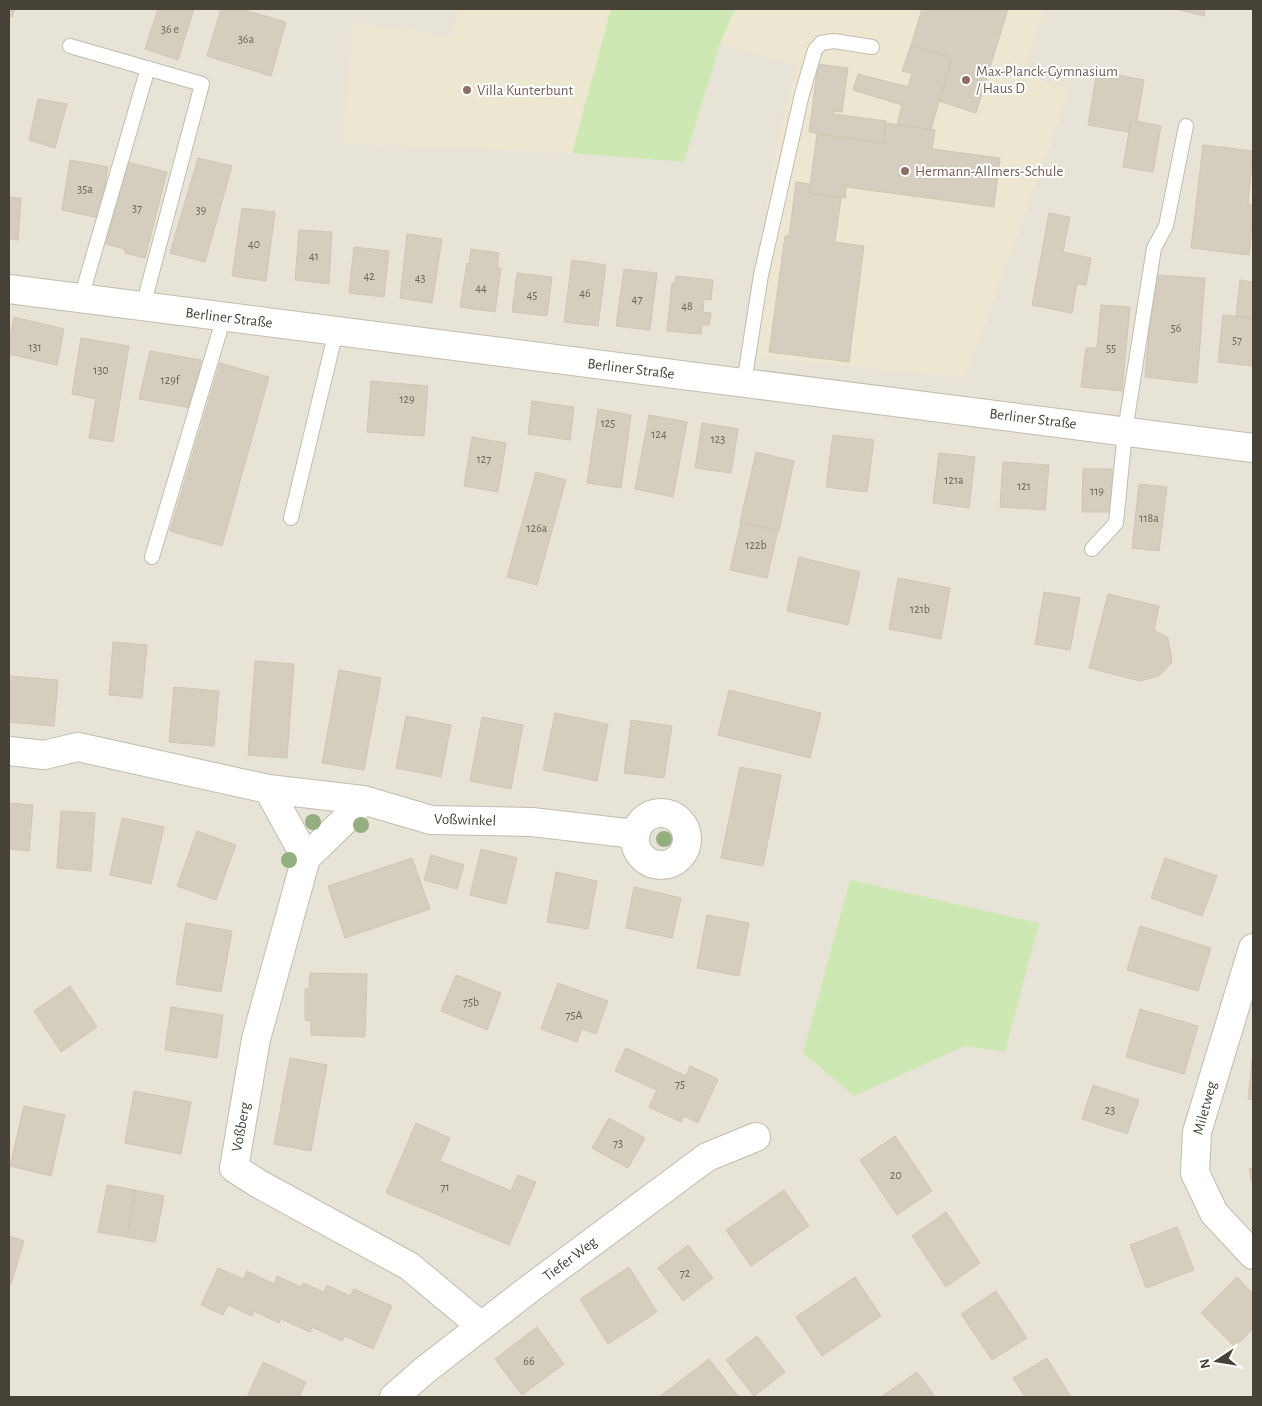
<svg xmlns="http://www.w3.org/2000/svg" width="1262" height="1406" viewBox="0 0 1262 1406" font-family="'Alegreya Sans',sans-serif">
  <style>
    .residential { fill: #e8e3d7 }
    .education { fill: #ede7d2 }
    .green { fill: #cde8b2 }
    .building { fill: #d5cdbe; stroke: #d0c6b1 }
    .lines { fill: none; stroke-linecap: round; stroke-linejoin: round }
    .service-casing { stroke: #c2bcae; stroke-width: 16 }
    .minor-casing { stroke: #c2bcae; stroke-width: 30 }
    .service { stroke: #fff; stroke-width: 14 }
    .minor { stroke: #fff; stroke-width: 28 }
    .tree { fill: #93af80 }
    .education-dot { fill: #8d6e63; stroke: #fff; stroke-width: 2 }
    .labels { text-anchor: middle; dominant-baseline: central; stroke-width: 4; stroke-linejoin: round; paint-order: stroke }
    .number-label { font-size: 12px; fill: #6a6559 }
    .education-label { font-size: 15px; fill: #785e54; stroke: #fff; text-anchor: start }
    .street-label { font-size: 15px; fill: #474237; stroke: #fff }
  </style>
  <rect width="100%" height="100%" fill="#f4f1e8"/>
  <path class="residential" d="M 9,9 L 1253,9 L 1253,1397 L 9,1397 Z"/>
  <path class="education" d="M 458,9 L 1045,9 L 1024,75 L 1070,89 L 965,378 L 747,356 L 771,178 L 781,125 L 797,65 L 720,44 L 684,162 L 572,153 L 342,143 L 353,23 L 451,37 Z"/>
  <path class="green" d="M 611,9 L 735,9 L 720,44 L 684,162 L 572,153 Z
    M 850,880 L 1039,923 L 1005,1052 L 965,1046 L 854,1096 L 803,1053 Z"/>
  <path class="building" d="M 9,9 L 15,9 L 12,17 L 9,16 Z
    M 158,9 L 194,9 L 178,60 L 145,49 Z
    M 221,9 L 241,9 L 286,22 L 271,76 L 207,56 Z
    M 922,9 L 1008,9 L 976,113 L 939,101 L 952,58 L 911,45 Z
    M 1176,9 L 1205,9 L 1204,16 Z
    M 911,45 L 952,58 L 931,129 L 897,125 L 902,105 L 853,90 L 858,74 L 908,87 L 912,73 L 902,71 Z
    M 818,64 L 848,68 L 842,112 L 834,111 L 834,114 L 886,121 L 883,143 L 809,132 Z
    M 1097,71 L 1144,80 L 1137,121 L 1131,120 L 1129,132 L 1088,125 Z
    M 38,99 L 67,104 L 55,148 L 29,140 Z
    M 1131,120 L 1161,126 L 1153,172 L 1123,167 Z
    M 885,123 L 935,130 L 932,149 L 1000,158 L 994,207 L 846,187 L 845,198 L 809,193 L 817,134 L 883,143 Z
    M 1203,145 L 1253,151 L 1248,204 L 1253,205 L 1253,215 L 1249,255 L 1191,248 Z
    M 198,158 L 232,166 L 205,262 L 170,253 Z
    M 70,160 L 108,167 L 99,218 L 62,210 Z
    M 127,162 L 167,172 L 145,258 L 125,253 L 125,249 L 106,244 Z
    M 796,182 L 810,184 L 809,193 L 841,198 L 835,242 L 864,246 L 849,362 L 769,352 L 785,236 L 789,236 Z
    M 9,197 L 21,198 L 18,240 L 9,239 Z
    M 242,208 L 275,212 L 266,281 L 232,276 Z
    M 1049,213 L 1070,217 L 1063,252 L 1091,258 L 1086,285 L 1077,284 L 1072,313 L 1032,305 Z
    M 299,230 L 332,232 L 329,284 L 295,280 Z
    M 407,234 L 442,239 L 432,303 L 400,298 Z
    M 354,247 L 389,251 L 384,297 L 349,293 Z
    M 471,249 L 499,253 L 497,268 L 501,268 L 495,312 L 460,307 L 467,263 L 469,264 Z
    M 572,260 L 606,265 L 598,326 L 564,322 Z
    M 624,269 L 657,273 L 650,330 L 616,326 Z
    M 517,273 L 552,277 L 547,316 L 512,312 Z
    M 1154,275 L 1205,278 L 1197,383 L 1145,377 Z
    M 676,276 L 713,280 L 711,300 L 704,299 L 703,312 L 711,313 L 709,325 L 702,325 L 701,334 L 667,331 L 672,283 L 675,283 Z
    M 1240,280 L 1253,282 L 1253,318 L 1236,316 Z
    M 1101,305 L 1130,307 L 1122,391 L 1081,387 L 1086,348 L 1097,348 Z
    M 1223,315 L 1253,318 L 1253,366 L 1218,362 Z
    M 14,317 L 64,329 L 57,365 L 9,354 L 9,341 Z
    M 81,338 L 129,346 L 113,442 L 89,438 L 96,399 L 72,394 Z
    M 150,351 L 201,360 L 192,408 L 139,399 Z
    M 220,363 L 269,377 L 222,546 L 170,531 Z
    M 371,381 L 428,386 L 424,436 L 367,432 Z
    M 532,401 L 574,407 L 570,440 L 528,434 Z
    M 598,409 L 631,415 L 621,488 L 587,483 Z
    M 649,415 L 687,422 L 673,497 L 635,489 Z
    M 702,423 L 738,429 L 731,473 L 695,468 Z
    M 833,435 L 874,440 L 867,492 L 826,487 Z
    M 472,437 L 506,443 L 498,492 L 464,486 Z
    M 756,452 L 794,461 L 779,531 L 740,522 Z
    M 939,453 L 975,457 L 969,508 L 933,503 Z
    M 1003,462 L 1049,465 L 1045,510 L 1000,507 Z
    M 1083,469 L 1112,469 L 1112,512 L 1082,512 Z
    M 536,472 L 566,480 L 537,585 L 507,577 Z
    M 1139,484 L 1167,487 L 1159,551 L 1132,548 Z
    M 741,522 L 778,530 L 767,578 L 730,570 Z
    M 799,557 L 860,572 L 848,625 L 787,611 Z
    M 898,578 L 950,588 L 941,639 L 889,629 Z
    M 1044,592 L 1080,598 L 1070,650 L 1035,644 Z
    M 1108,594 L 1159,606 L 1154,630 L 1168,638 L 1172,662 L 1159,676 L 1140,681 L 1089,668 Z
    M 113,642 L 147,645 L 142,698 L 109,695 Z
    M 255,661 L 294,664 L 287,758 L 248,755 Z
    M 339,670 L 381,678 L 364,770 L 322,763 Z
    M 9,676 L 58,680 L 54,726 L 9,722 Z
    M 174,687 L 219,691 L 214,746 L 169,742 Z
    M 729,690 L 821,713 L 810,758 L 718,735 Z
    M 555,713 L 608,724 L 597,781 L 543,770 Z
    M 406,716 L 451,725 L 441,777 L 396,768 Z
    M 482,717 L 523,725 L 511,789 L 470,781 Z
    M 631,720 L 672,726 L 664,778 L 624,773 Z
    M 740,767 L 781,775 L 763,866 L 721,858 Z
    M 9,803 L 33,805 L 29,851 L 9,849 Z
    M 61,811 L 95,813 L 91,871 L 57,868 Z
    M 122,818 L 164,827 L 151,884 L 110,875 Z
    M 197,831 L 236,845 L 216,900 L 177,886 Z
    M 481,849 L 517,858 L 506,904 L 470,895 Z
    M 431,855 L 464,865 L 457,889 L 424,880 Z
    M 412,858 L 430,909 L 345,938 L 328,886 Z
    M 1165,858 L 1217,876 L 1202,916 L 1151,898 Z
    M 556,872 L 597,881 L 588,929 L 547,922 Z
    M 634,887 L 681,898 L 672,938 L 626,928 Z
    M 707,915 L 749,923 L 739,976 L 697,968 Z
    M 186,923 L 232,931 L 221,992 L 176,984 Z
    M 1140,926 L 1211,948 L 1198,991 L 1127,970 Z
    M 310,973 L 367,974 L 365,1037 L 311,1035 L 311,1021 L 305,1020 L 305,989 L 309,989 Z
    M 456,975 L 501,993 L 487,1030 L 441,1011 Z
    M 558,983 L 608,1001 L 596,1034 L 582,1029 L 577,1042 L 541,1029 Z
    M 70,986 L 97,1027 L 61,1052 L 34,1011 Z
    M 171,1007 L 223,1015 L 217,1058 L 165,1050 Z
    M 1140,1009 L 1198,1026 L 1184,1074 L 1126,1057 Z
    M 626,1048 L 686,1076 L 690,1066 L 718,1079 L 698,1123 L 684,1116 L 681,1122 L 649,1107 L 657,1090 L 615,1071 Z
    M 1253,1052 L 1253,1099 L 1248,1099 Z
    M 290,1058 L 327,1065 L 311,1151 L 274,1144 Z
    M 1093,1085 L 1139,1100 L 1127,1134 L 1082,1119 Z
    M 134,1091 L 191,1102 L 181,1154 L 125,1143 Z
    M 24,1106 L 65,1115 L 51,1176 L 10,1166 Z
    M 609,1118 L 645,1138 L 628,1168 L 592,1148 Z
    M 416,1123 L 450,1138 L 440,1161 L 511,1191 L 518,1175 L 536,1182 L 509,1245 L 386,1193 Z
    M 895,1136 L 932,1191 L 897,1215 L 860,1160 Z
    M 1253,1168 L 1253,1187 L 1249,1169 Z
    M 107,1185 L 135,1190 L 127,1237 L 98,1232 Z
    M 135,1190 L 164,1196 L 155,1242 L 127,1237 Z
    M 784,1190 L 809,1226 L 751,1266 L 726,1230 Z
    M 946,1212 L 980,1263 L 946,1287 L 912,1236 Z
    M 1177,1227 L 1194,1270 L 1146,1288 L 1130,1245 Z
    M 9,1236 L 24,1241 L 11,1284 L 9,1283 Z
    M 688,1245 L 713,1278 L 683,1301 L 658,1268 Z
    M 629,1267 L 657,1312 L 608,1344 L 580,1299 Z
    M 218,1268 L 243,1279 L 247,1271 L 274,1284 L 277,1276 L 301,1287 L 303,1283 L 324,1292 L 327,1285 L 350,1296 L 354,1289 L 392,1306 L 373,1349 L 345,1336 L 342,1341 L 312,1327 L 310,1332 L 281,1319 L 279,1323 L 254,1311 L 252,1316 L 228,1305 L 223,1315 L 201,1305 Z
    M 855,1277 L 881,1316 L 822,1356 L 796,1317 Z
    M 1237,1277 L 1253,1294 L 1253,1329 L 1235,1347 L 1201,1313 Z
    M 996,1291 L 1027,1338 L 992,1360 L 961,1314 Z
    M 537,1327 L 564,1364 L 522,1395 L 495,1359 Z
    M 757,1336 L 785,1372 L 754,1396 L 726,1360 Z
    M 1047,1358 L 1071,1397 L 1025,1397 L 1013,1378 Z
    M 709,1359 L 739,1397 L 659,1397 Z
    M 263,1362 L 306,1382 L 299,1397 L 247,1397 Z
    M 917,1372 L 935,1397 L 881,1397 Z"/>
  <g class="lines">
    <g class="service-casing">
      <path id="service" d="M 70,46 L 202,84 L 143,306
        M 81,298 L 148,68
        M 744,383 L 761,275 L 802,94 L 815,50 L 821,43 L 834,41 L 872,47
        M 291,518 L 336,331
        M 1092,549 L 1116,523 L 1125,431 L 1154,248 L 1166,226 L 1186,126
        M 152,557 L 224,317"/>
    </g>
    <g class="minor-casing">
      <path id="minor" d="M 9,289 L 1253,448
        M 9,751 L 44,755 L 78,747 L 268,789 L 306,858 L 256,1039 L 234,1168 L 259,1184 L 409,1266 L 481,1326
        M 268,789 L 363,800 L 431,820 L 532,822 L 635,834
        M635 839a26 26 0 1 1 52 0a26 26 0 1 1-52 0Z
        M 306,858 L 350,815 L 363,800
        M 1253,948 L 1197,1132 L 1195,1173 L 1214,1213 L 1253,1255
        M 394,1397 L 425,1370 L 528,1290 L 707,1157 L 756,1137"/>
    </g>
    <use href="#service" class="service"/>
    <use href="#minor" class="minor"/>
  </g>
  <g class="tree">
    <circle cx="313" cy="822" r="8"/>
    <circle cx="361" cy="825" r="8"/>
    <circle cx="664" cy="839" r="8"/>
    <circle cx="289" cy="860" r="8"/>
  </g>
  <g class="education-dot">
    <circle cx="966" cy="80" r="5"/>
    <circle cx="467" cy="90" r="5"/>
    <circle cx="905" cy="171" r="5"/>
  </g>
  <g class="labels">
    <g class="number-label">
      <text x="170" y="29">36 e</text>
      <text x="246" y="39">36a</text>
      <text x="85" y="189">35a</text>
      <text x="137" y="208">37</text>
      <text x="201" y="210">39</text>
      <text x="254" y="244">40</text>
      <text x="314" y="256">41</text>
      <text x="369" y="276">42</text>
      <text x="420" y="278">43</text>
      <text x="481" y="288">44</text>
      <text x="585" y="293">46</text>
      <text x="532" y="295">45</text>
      <text x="637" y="299">47</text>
      <text x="687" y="306">48</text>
      <text x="1176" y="328">56</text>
      <text x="1237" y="340">57</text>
      <text x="35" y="347">131</text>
      <text x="1111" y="348">55</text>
      <text x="101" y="370">130</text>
      <text x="170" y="380">129f</text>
      <text x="407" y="399">129</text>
      <text x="608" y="423">125</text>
      <text x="659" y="434">124</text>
      <text x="718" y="439">123</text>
      <text x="484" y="459">127</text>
      <text x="954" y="480">121a</text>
      <text x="1024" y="486">121</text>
      <text x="1097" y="491">119</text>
      <text x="1149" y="518">118a</text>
      <text x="537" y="528">126a</text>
      <text x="756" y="545">122b</text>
      <text x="920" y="609">121b</text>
      <text x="471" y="1002">75b</text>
      <text x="574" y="1015">75A</text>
      <text x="680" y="1084">75</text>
      <text x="1110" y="1110">23</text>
      <text x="618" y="1143">73</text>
      <text x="896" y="1175">20</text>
      <text x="445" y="1187">71</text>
      <text x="685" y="1273">72</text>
      <text x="529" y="1361">66</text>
    </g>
    <g class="education-label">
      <text x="976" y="71">Max-Planck-Gymnasium<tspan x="976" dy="17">/ Haus D</tspan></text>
      <text x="477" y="90">Villa Kunterbunt</text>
      <text x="915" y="171">Hermann-Allmers-Schule</text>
    </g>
    <g class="street-label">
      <text transform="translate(229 318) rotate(7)">Berliner Straße</text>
      <text transform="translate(631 369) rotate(7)">Berliner Straße</text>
      <text transform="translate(1033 419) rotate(7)">Berliner Straße</text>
      <text transform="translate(465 820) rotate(2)">Voßwinkel</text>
      <text transform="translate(1205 1108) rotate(-75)">Miletweg</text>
      <text transform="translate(241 1127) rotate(-80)">Voßberg</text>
      <text transform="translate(570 1259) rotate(-37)">Tiefer Weg</text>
    </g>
  </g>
  <rect width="1262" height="1406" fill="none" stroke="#474237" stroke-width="20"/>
  <g transform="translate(1217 1361) rotate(258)" stroke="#ffffff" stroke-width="4" paint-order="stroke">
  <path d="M0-4L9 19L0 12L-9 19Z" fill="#474237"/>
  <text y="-8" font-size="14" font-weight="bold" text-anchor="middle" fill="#474237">N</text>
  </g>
</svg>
